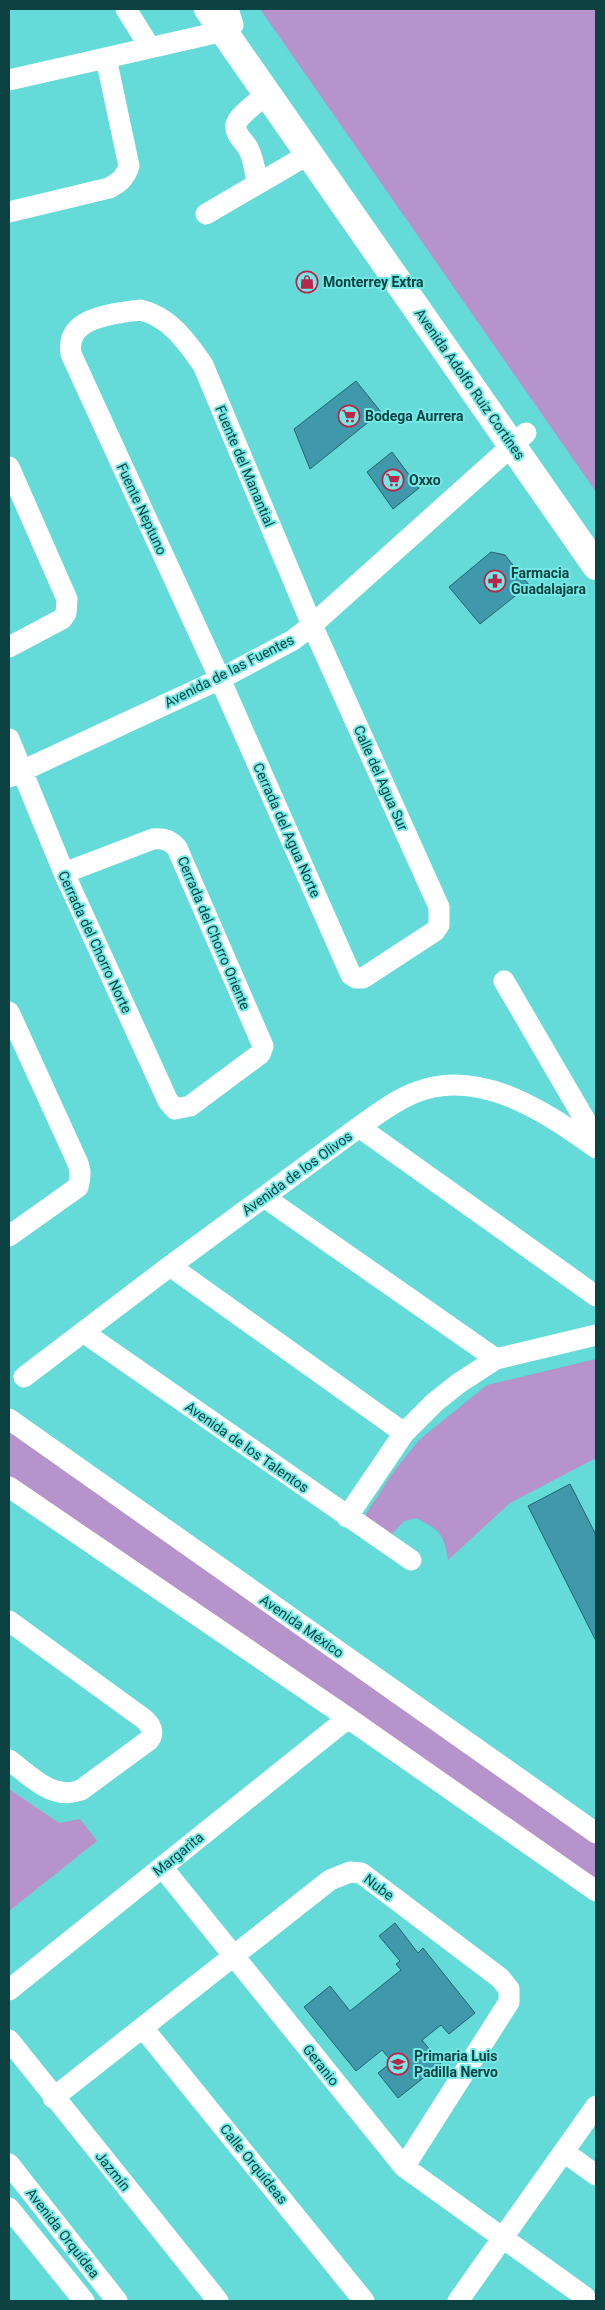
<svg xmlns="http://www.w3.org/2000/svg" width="605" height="2310" viewBox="0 0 605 2310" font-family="Roboto,sans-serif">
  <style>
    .green { fill: #b693ca }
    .building { fill: #4099ab; stroke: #26626e }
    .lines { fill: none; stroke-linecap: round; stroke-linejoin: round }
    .minor { stroke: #fff; stroke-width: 21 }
    .major { stroke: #fff; stroke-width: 28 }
    .labels { text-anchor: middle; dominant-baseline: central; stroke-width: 4; stroke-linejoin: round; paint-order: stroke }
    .poi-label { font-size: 14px; font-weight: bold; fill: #0c4241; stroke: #73e9e6; text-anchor: start }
    .street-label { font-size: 14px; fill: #0c4241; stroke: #73e9e6 }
  </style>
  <rect width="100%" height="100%" fill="#64dbd8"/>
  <path class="green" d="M 260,9 L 596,9 L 596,492 Z
    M 596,1359 L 596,1458 L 510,1503 L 448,1560 C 444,1534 440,1530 416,1518 L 404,1521 L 389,1537 L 360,1523 L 394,1471 L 420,1439 L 487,1385 Z
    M 9,1432 L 596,1839 L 596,1882 L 9,1477 Z
    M 9,1789 L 59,1823 L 80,1819 L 97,1841 L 9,1911 Z"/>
  <path class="building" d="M 356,381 L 381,412 L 310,469 L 294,429 Z
    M 392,452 L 419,488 L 393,509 L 367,472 Z
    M 491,552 L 505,555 L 529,585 L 480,624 L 449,587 Z
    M 570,1484 L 596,1535 L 596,1641 L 528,1506 Z
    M 395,1923 L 418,1953 L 423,1948 L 475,2013 L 449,2034 L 441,2025 L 422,2040 L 441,2064 L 398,2098 L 378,2073 L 392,2062 L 382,2050 L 356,2071 L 304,2007 L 330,1986 L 350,2011 L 401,1970 L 396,1964 L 400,1961 L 379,1936 Z"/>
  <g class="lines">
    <path class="minor" d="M 126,9 L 149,46
      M 9,80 L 224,31 L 233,25 L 228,9
      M 257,183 C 255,171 254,159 248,148 C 244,141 234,134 236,124 C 239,115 260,100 268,94
      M 9,212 L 109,188 C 119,183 125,178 129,166 L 106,58
      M 206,214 L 309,154
      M 140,310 C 169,316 187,342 203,365 L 312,625 L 439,907 L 439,925 L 435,931 L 363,978 L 356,978 L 351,975 L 220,679 L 71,354 C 65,317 112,314 140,310 Z
      M 9,467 L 67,599 L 66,613 L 62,619 L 9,647
      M 9,739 L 64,873 L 168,1101 L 175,1109 L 190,1106 L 260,1054 L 263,1046 L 177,848 C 170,840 164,838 153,839 L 64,873
      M 9,777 L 220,679 L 293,640 L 312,625 L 526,433
      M 504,981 L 596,1139
      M 9,1012 L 76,1159 C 81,1169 81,1176 78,1187 L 9,1236
      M 359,1127 L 596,1296
      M 264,1197 L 496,1359
      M 170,1266 L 404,1433
      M 83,1332 L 411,1560
      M 24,1377 L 170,1266 L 359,1127 C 376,1115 394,1101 414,1093 C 478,1066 546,1112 596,1148
      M 9,1419 L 596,1833
      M 9,1487 L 348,1718 L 596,1891
      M 347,1517 L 404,1433 L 435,1402 L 459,1383 L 496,1359 L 596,1335
      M 9,1621 L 144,1719 C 150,1724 155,1732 149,1740 L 81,1790 C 52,1801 31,1776 9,1760
      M 162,1867 L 404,2167 L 585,2297
      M 9,1990 L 348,1718
      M 143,2028 L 364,2301
      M 9,2040 L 218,2301
      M 53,2098 L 330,1880 L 350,1872 L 361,1873 L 500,1978 L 509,1989 L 509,2002 L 404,2167
      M 564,2152 L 596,2175
      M 9,2164 L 117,2301
      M 9,2208 L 84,2301
      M 458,2301 L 596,2106"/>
    <path class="major" d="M 208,9 L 596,566"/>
  </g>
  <defs>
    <g id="shop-ring" transform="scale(1.125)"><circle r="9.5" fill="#73e9e6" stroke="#b8274a" stroke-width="1.5"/><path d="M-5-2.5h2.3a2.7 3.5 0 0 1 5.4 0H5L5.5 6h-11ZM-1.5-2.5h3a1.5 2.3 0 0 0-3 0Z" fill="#b8274a"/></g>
    <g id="supermarket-ring" transform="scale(1.125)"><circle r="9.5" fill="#73e9e6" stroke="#b8274a" stroke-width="1.5"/><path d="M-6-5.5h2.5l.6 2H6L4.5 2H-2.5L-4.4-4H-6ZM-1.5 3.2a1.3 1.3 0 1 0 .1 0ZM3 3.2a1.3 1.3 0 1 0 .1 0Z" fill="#b8274a"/></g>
    <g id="pharmacy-ring" transform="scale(1.125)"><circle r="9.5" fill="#73e9e6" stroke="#b8274a" stroke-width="1.5"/><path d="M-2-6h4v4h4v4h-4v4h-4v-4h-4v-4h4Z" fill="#b8274a"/></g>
    <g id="school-ring" transform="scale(1.125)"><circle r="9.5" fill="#73e9e6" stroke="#b8274a" stroke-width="1.5"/><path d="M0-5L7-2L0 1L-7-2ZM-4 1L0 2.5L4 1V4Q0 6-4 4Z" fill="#b8274a"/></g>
  </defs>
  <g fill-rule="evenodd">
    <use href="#shop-ring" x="307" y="282"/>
    <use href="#supermarket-ring" x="349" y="416"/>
    <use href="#supermarket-ring" x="393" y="480"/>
    <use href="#pharmacy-ring" x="495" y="581"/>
    <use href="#school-ring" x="398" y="2064"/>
  </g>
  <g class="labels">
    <g class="poi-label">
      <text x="323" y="282">Monterrey Extra</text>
      <text x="365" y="416">Bodega Aurrera</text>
      <text x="409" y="480">Oxxo</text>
      <text x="511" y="573">Farmacia<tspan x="511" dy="16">Guadalajara</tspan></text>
      <text x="414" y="2056">Primaria Luis<tspan x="414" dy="16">Padilla Nervo</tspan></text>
    </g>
    <g class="street-label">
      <text transform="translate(470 384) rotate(55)">Avenida Adolfo Ruiz Cortínes</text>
      <text transform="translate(245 466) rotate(67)">Fuente del Manantial</text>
      <text transform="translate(142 509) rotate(65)">Fuente Neptuno</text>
      <text transform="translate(229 671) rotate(-27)">Avenida de las Fuentes</text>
      <text transform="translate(381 778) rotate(66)">Calle del Agua Sur</text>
      <text transform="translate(287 830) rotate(66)">Cerrada del Agua Norte</text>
      <text transform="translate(214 933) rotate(67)">Cerrada del Chorro Oriente</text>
      <text transform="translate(95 942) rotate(65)">Cerrada del Chorro Norte</text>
      <text transform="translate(297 1173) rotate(-36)">Avenida de los Olivos</text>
      <text transform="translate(247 1447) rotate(35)">Avenida de los Talentos</text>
      <text transform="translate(302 1626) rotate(35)">Avenida México</text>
      <text transform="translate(178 1854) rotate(-39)">Margarita</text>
      <text transform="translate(379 1887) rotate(37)">Nube</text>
      <text transform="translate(321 2065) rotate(51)">Geranio</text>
      <text transform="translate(254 2164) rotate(51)">Calle Orquídeas</text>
      <text transform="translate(113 2171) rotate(51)">Jazmín</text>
      <text transform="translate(63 2233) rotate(52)">Avenida Orquídea</text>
    </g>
  </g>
  <rect width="605" height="2310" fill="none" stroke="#0c4241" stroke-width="20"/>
</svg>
